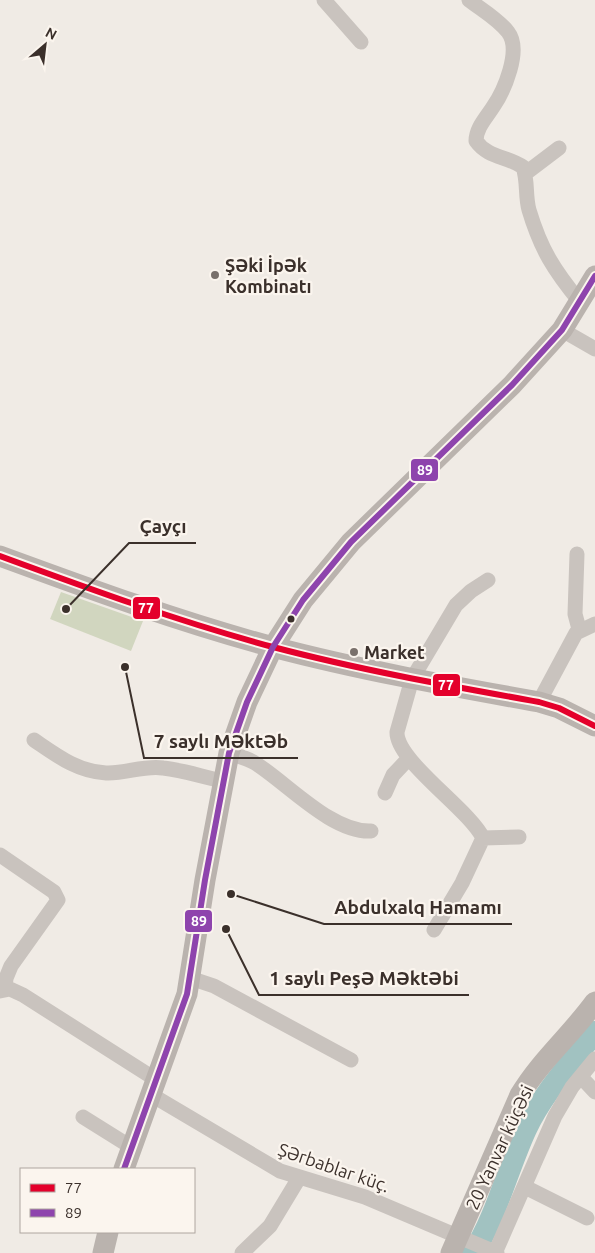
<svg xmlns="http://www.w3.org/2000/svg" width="595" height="1253" viewBox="0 0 595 1253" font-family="Ubuntu,sans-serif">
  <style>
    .green { fill: #d1d6bf }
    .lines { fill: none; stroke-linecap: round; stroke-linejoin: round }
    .river { stroke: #a1c2c1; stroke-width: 22 }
    .street { stroke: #c9c3be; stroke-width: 15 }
    .secondary { stroke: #bab3ae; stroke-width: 21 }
    .bus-1-casing { stroke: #fbf5ee; stroke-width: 10 }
    .bus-2-casing { stroke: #fbf5ee; stroke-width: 10 }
    .bus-1 { stroke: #e4002b; stroke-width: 6 }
    .bus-2 { stroke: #8e44ad; stroke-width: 6 }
    .poi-dot { fill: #7a716c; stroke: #fbf5ee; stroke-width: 2 }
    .bus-dot { fill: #3b302b; stroke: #fbf5ee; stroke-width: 2 }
    .labels { text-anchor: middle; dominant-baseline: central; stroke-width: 4.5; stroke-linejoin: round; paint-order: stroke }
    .poi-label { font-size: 18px; font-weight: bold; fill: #3b302b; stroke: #fbf5ee; text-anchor: start }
    .street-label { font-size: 18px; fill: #3b302b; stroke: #fbf5ee }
    .leader { fill: none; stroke: #3b302b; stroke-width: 2 }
    .callout-dot { fill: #3b302b; stroke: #fbf5ee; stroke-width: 2 }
    .callout-label { font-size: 19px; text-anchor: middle; font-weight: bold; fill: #3b302b; stroke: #fbf5ee; stroke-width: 4.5; stroke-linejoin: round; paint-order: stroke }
    .line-badge { stroke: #fbf5ee; stroke-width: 2 }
    .badge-label { font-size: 14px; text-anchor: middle; font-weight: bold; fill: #fff }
  </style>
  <rect width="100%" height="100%" fill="#f0ebe5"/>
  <path class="green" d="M 61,592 L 143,621 L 131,651 L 50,619 Z"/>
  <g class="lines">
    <path class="river" d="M 473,1253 C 497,1215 507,1170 526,1129 C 543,1093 571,1063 595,1032"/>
    <path class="street" d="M 324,0 L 361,42
      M 469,0 C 482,10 498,19 508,32 C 522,50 504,91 493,107 C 486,118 476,128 476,141 C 488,158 507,156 523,167 C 528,181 525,196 529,210 C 541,250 554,270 580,302
      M 526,173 L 559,148
      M 562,330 L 595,349
      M 577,554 L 575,614 L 579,629
      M 539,702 L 576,633 L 595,624
      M 34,740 C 56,755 78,772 106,773 C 125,774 144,765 163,768 C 183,770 203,777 223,781
      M 229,753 C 238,756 247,758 255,763 C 287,783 332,833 371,831
      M 385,793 L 393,775 L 409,758
      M 483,838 L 519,837
      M 0,855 L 54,892 L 58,900 L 11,966 L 6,978 L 5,989
      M 434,930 L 462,883 L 483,838 C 469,809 396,761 397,732 L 412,679 L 456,605 L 471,591 L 488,580
      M 190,978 L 214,986 L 351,1060
      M 0,991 L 10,989 L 23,995 L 155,1079
      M 581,1077 L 595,1092
      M 150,1094 L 280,1171 L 365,1197 L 497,1253
      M 83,1117 L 131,1147
      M 525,1187 L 587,1218
      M 242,1253 L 270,1226 L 299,1178
      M 495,1253 L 555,1116 L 572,1087 L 595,1059"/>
    <path class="secondary" d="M 0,556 C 90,589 180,622 273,647 C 360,670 450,686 539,702 L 559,708 L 595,726
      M 124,1169 L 187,994 L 205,880 L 229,753 L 247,702 L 273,647 L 303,600 L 351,542 L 512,385 L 562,330 L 595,276
      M 103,1253 L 108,1232
      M 451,1253 L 520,1095 C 541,1060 571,1035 595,1002"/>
    <g class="bus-1-casing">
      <path id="bus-1" d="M 0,556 C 90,589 180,622 273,647 C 360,670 450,686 539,702 L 559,708 L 595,726"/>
    </g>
    <g class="bus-2-casing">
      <path id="bus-2" d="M 124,1169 L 187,994 L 205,880 L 229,753 L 247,702 L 273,647 L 303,600 L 351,542 L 512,385 L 562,330 L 595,276"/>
    </g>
    <use href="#bus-1" class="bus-1"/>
    <use href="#bus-2" class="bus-2"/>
  </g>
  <g class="poi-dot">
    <circle cx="215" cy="275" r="5"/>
    <circle cx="354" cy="652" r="5"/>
  </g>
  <circle class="bus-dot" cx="291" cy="619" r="4.5"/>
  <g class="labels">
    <g class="poi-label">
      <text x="225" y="265">Şəki İpək<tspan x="225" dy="21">Kombinatı</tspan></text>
      <text x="364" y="652">Market</text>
    </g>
    <g class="street-label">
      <text transform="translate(499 1147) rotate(-65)">20 Yanvar küçəsi</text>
      <text transform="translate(334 1167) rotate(19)">Şərbablar küç.</text>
    </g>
  </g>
  <path class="leader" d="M66 609L129 543H196M125 667L144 758H298M231 894L324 924H512M226 929L259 995H469"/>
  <g class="callout-dot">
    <circle cx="66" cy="609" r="5"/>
    <circle cx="125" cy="667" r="5"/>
    <circle cx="231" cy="894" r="5"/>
    <circle cx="226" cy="929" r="5"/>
  </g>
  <g class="callout-label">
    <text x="163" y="533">Çayçı</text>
    <text x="221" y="748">7 saylı Məktəb</text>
    <text x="418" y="914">Abdulxalq Hamamı</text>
    <text x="364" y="985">1 saylı Peşə Məktəbi</text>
  </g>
  <g class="line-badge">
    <rect x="410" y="458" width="29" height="24" rx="5" fill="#8e44ad"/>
    <rect x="132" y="596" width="29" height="24" rx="5" fill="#e4002b"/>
    <rect x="432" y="673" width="29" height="24" rx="5" fill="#e4002b"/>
    <rect x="184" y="909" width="29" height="24" rx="5" fill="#8e44ad"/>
  </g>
  <g class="badge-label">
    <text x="425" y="475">89</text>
    <text x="146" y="613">77</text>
    <text x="446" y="690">77</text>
    <text x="199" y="926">89</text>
  </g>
  <rect x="20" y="1168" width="175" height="65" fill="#fbf5ee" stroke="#aea6a0"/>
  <rect x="30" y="1184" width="25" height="8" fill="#e4002b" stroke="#aea6a0"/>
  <text x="65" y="1193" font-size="15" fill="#3b302b">77</text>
  <rect x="30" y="1209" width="25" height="8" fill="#8e44ad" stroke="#aea6a0"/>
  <text x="65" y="1218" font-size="15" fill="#3b302b">89</text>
  <g transform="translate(45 45) rotate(28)" stroke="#fbf5ee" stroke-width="4" paint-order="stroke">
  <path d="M0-4L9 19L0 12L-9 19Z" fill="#3b302b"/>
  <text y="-8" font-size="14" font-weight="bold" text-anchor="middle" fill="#3b302b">N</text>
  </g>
</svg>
